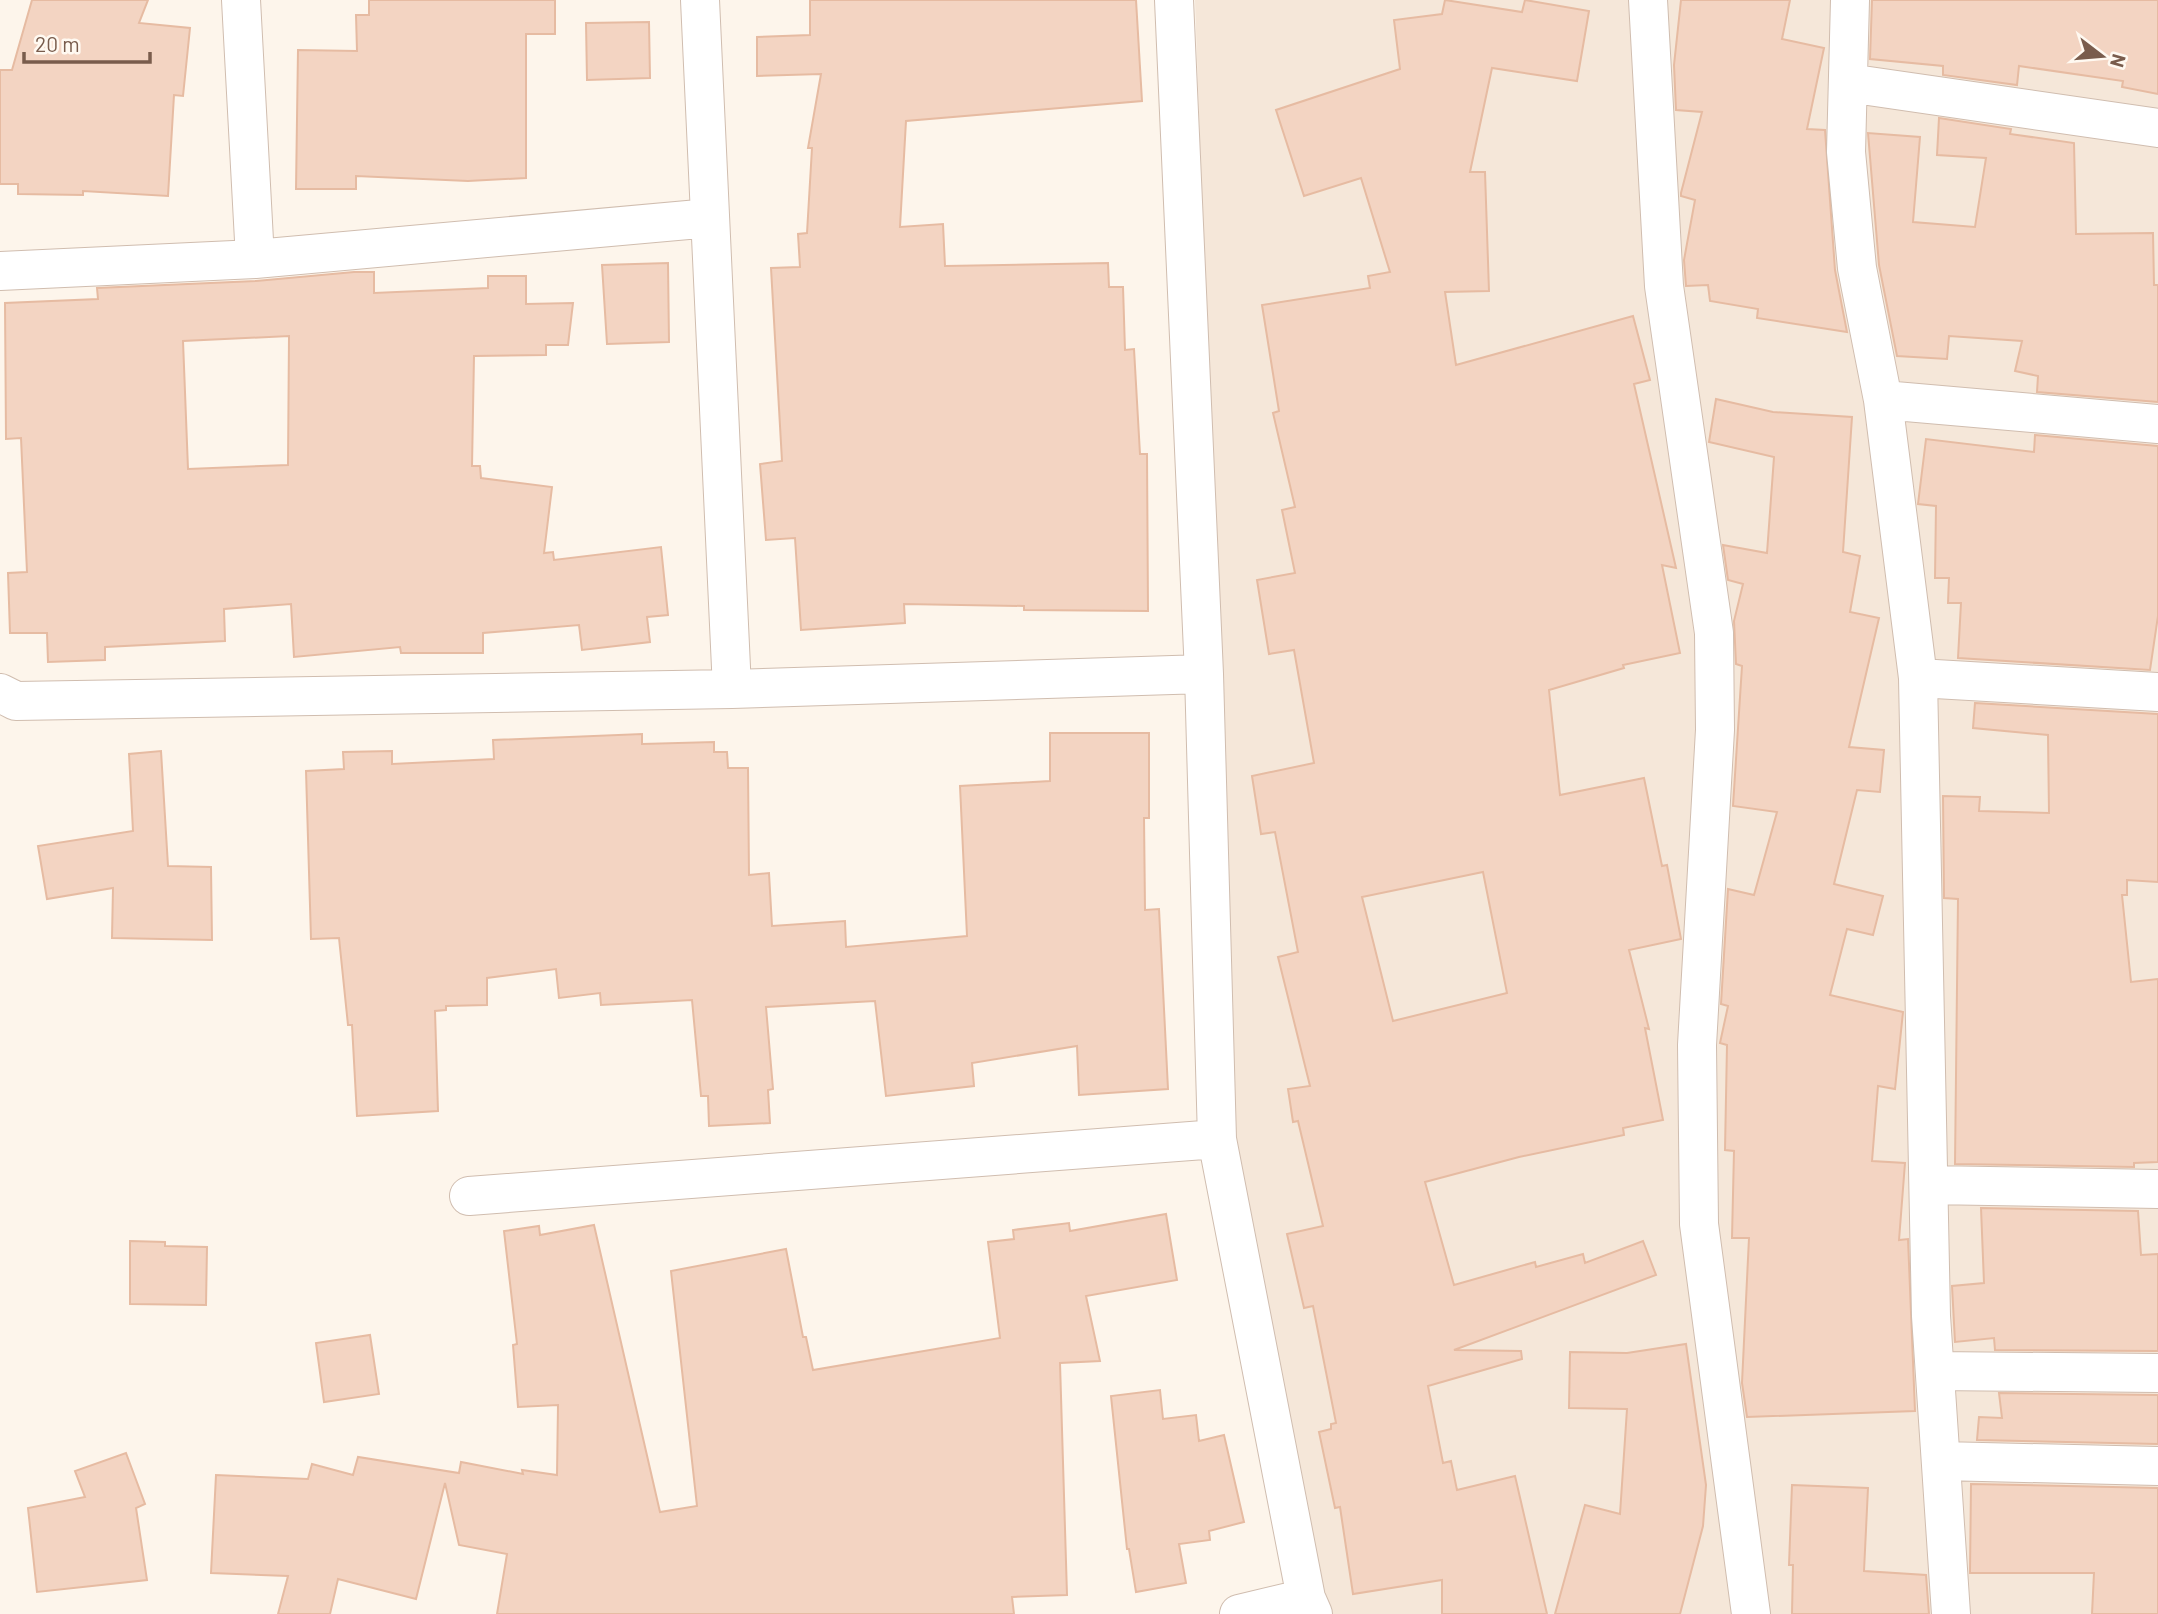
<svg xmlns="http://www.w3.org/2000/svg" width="2158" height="1614" viewBox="0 0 2158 1614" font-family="Barlow,sans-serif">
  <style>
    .residential { fill: #f5e7d9 }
    .building { fill: #f3d4c2; stroke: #e6bba2; stroke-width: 2; fill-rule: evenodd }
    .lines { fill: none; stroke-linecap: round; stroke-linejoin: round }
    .minor-casing { stroke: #d0bdaf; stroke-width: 40 }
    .minor { stroke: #fff; stroke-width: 38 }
  </style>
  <rect width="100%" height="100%" fill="#fdf5eb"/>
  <path class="residential" d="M 1195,0 L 2158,0 L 2158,1614 L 1321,1614 L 1226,1171 L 1209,402 Z"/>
  <path class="building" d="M 32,0 L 148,0 L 139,23 L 190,28 L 183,96 L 174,95 L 168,196 L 83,191 L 83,195 L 18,194 L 18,184 L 0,184 L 0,70 L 12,70 Z
    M 369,0 L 555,0 L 555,34 L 526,34 L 526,178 L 468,181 L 356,176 L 356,189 L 296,189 L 298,50 L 357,51 L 356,15 L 369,15 Z
    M 810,0 L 1136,0 L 1142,101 L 906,121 L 900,227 L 943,224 L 945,266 L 1108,263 L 1109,287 L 1123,287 L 1125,350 L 1134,349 L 1140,454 L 1147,454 L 1148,611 L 1024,610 L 1024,606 L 904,604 L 905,623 L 801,630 L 795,538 L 766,540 L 760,464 L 782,461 L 771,268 L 800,267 L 798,234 L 807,233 L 812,148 L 808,148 L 821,74 L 757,76 L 757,37 L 810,35 Z
    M 1445,0 L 1522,12 L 1525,0 L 1589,11 L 1577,81 L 1492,68 L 1470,172 L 1485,172 L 1489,291 L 1445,292 L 1456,365 L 1633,316 L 1650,380 L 1634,384 L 1676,568 L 1662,565 L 1680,653 L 1623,665 L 1624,668 L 1549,690 L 1560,795 L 1644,778 L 1662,866 L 1667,865 L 1681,939 L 1629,950 L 1649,1029 L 1645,1028 L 1663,1120 L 1623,1128 L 1624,1135 L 1519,1157 L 1425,1182 L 1454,1285 L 1535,1262 L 1536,1267 L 1583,1254 L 1585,1263 L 1643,1241 L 1656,1275 L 1454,1350 L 1521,1351 L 1522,1359 L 1428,1386 L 1443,1463 L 1451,1461 L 1457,1490 L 1515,1476 L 1547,1614 L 1442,1614 L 1442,1580 L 1353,1594 L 1340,1507 L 1335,1508 L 1319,1432 L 1331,1429 L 1331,1424 L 1336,1423 L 1313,1306 L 1304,1308 L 1287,1234 L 1323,1226 L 1298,1121 L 1293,1122 L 1288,1089 L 1310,1086 L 1278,957 L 1298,952 L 1275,832 L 1261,834 L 1252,776 L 1314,763 L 1294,650 L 1269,654 L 1257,580 L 1295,573 L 1282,510 L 1295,507 L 1273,413 L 1279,411 L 1262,305 L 1370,288 L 1368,276 L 1390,272 L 1361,178 L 1304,196 L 1276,110 L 1400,69 L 1394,20 L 1442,14 ZM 1483,872 L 1507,993 L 1393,1021 L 1362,897 Z
    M 1681,0 L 1790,0 L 1782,39 L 1824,48 L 1807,129 L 1825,130 L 1835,270 L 1847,332 L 1757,318 L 1758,309 L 1710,301 L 1708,285 L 1686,286 L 1684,260 L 1695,200 L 1681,196 L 1681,193 L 1702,112 L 1676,110 L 1674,65 Z
    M 1872,0 L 2158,0 L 2158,94 L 2122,87 L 2123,81 L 2019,66 L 2017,85 L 1943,75 L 1943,66 L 1870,59 Z
    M 649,22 L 650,78 L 587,80 L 586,23 Z
    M 1939,118 L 2011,129 L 2010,134 L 2074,143 L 2076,234 L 2153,233 L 2154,285 L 2158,285 L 2158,402 L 2037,392 L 2038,376 L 2015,371 L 2022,341 L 1949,336 L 1947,359 L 1897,356 L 1879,265 L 1868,133 L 1920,137 L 1913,222 L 1975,227 L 1986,158 L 1937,155 Z
    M 668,263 L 669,342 L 607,344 L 602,265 Z
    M 354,272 L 374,272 L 374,293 L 488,288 L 488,276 L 526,276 L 526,304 L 573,303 L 568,345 L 546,345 L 546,355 L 474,356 L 472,466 L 480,466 L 481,478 L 552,487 L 544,553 L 553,552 L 554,560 L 661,547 L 668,615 L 647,617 L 650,642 L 582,650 L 579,625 L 483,633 L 483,653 L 401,653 L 400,647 L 294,657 L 291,604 L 224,609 L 225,641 L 105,647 L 105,660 L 48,662 L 47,633 L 10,633 L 8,573 L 27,572 L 21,438 L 6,439 L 5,303 L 98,299 L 97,288 L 256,281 ZM 289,336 L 288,465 L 188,469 L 183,341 Z
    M 1716,399 L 1773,412 L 1852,417 L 1843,552 L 1860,556 L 1850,612 L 1879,618 L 1849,747 L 1884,750 L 1880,792 L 1857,790 L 1834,884 L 1883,896 L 1873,935 L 1847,929 L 1830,995 L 1903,1012 L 1895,1089 L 1878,1086 L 1872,1161 L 1905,1163 L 1899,1240 L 1908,1239 L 1915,1411 L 1747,1417 L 1742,1383 L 1749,1238 L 1732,1238 L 1734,1151 L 1725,1150 L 1727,1045 L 1720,1043 L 1728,1006 L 1721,1004 L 1728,889 L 1754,895 L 1777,812 L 1733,806 L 1742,666 L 1736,664 L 1734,621 L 1743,584 L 1728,580 L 1723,545 L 1767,553 L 1774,457 L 1709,442 Z
    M 2035,435 L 2158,446 L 2158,616 L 2150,670 L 1958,658 L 1961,603 L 1948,603 L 1949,578 L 1935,578 L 1936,506 L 1918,504 L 1926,439 L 2034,452 Z
    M 1975,703 L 2158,714 L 2158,882 L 2127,880 L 2127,895 L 2122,895 L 2131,982 L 2158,979 L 2158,1162 L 2134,1163 L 2134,1167 L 1955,1164 L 1958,899 L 1944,898 L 1943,796 L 1980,797 L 1979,811 L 2049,813 L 2048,735 L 1973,728 Z
    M 1050,733 L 1149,733 L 1149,818 L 1144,818 L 1145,910 L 1159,909 L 1168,1089 L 1079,1095 L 1077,1046 L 972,1063 L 974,1086 L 886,1096 L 875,1001 L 766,1007 L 773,1089 L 768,1090 L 770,1123 L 709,1126 L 708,1096 L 701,1096 L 692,1000 L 601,1005 L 600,993 L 559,998 L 556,969 L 487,978 L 487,1005 L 446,1006 L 446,1010 L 435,1011 L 438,1111 L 357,1116 L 352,1025 L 348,1025 L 339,938 L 311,939 L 306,771 L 344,769 L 343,752 L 392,751 L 392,764 L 494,759 L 493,740 L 642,734 L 642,744 L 714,742 L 714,752 L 727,752 L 728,768 L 748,768 L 749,875 L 769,873 L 772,926 L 845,921 L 846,947 L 967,936 L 960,786 L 1050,781 Z
    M 161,751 L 168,866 L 211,867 L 212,940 L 112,938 L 113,888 L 47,899 L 38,846 L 133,831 L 129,754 Z
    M 1981,1208 L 2138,1211 L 2141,1255 L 2158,1254 L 2158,1351 L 1995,1350 L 1994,1338 L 1955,1342 L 1952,1286 L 1984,1283 Z
    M 1166,1214 L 1177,1280 L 1086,1296 L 1100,1361 L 1060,1363 L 1067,1595 L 1012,1597 L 1014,1614 L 497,1614 L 507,1554 L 459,1545 L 445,1483 L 416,1599 L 338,1579 L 330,1614 L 278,1614 L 288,1576 L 211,1573 L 216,1475 L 308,1479 L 312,1464 L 353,1475 L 358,1457 L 459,1473 L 461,1462 L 523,1474 L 522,1470 L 557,1475 L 558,1405 L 518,1407 L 513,1345 L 517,1344 L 504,1231 L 539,1226 L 540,1235 L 594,1225 L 660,1512 L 697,1506 L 671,1271 L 786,1249 L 803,1337 L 806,1337 L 813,1370 L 1000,1338 L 988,1242 L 1014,1239 L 1013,1230 L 1069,1223 L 1070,1231 Z
    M 130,1241 L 165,1242 L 165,1246 L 207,1247 L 206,1305 L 130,1304 Z
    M 370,1335 L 379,1394 L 324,1402 L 316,1343 Z
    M 1686,1344 L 1706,1485 L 1703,1526 L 1680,1614 L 1555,1614 L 1585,1505 L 1620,1514 L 1627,1409 L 1569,1408 L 1570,1352 L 1627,1353 Z
    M 1160,1390 L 1163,1419 L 1196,1415 L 1199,1441 L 1224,1435 L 1244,1522 L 1209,1531 L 1210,1540 L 1179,1544 L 1186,1583 L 1136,1592 L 1129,1549 L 1127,1549 L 1111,1396 Z
    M 1999,1393 L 2158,1395 L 2158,1444 L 1977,1440 L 1979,1417 L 2002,1418 Z
    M 126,1453 L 145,1504 L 136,1508 L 147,1580 L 37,1592 L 28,1508 L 85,1497 L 75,1471 Z
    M 1971,1484 L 2158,1488 L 2158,1614 L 2092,1614 L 2094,1573 L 1970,1573 Z
    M 1792,1485 L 1868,1488 L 1864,1571 L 1926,1575 L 1929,1614 L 1792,1614 L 1793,1565 L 1789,1565 Z"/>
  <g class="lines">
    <g class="minor-casing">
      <path id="minor" d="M 241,0 L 255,259
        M 700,0 L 732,689
        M 1174,0 L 1204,674 L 1217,1139 L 1306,1598 L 1313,1614
        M 1648,0 L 1664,286 L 1714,633 L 1715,730 L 1697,1045 L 1699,1224 L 1751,1614
        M 1850,0 L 1846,152 L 1857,268 L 1883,400 L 1918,678 L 1931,1316 L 1951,1614
        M 1848,83 L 2158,128
        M 0,271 L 255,259 L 710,218
        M 1883,400 L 2158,424
        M 1918,678 L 2158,692
        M 0,693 L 16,701 L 732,689 L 1204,674
        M 1929,1185 L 2158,1189
        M 469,1196 L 1217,1139
        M 1935,1371 L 2158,1373
        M 1941,1461 L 2158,1466
        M 1239,1614 L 1306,1598"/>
    </g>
    <use href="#minor" class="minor"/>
  </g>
  <g transform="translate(2102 56) rotate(106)" stroke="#fff9f1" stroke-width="5" paint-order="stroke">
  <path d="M0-5L12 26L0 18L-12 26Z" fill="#795c4c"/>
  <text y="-10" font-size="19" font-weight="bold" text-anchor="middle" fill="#795c4c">N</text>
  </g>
  <path d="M24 52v10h126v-10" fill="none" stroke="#795c4c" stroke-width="3.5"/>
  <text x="35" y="52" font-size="21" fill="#795c4c" stroke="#fff9f1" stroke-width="5" paint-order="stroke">20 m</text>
</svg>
